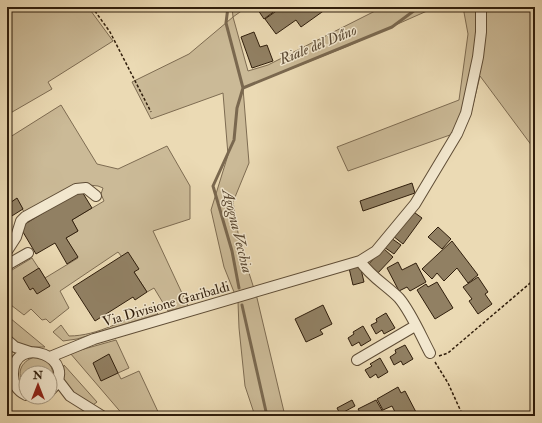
<svg xmlns="http://www.w3.org/2000/svg" width="542" height="423" viewBox="0 0 542 423" font-family="'IM FELL Double Pica',serif">
  <style>
    .green { fill: #cbba97; stroke: #7e6c52 }
    .lines { fill: none; stroke-linecap: round; stroke-linejoin: round }
    .stream { stroke: #7a684f; stroke-width: 3 }
    .building { fill: #918063; stroke: #301e0c }
    .minor-casing { stroke: #5f4d36; stroke-width: 12 }
    .path { stroke: #301e0c; stroke-width: 1.5; stroke-dasharray: 3 2; stroke-linecap: butt }
    .minor { stroke: #f2e7ce; stroke-width: 10 }
    .labels { text-anchor: middle; dominant-baseline: central; stroke-width: 3; stroke-linejoin: round; paint-order: stroke }
    .street-label { font-size: 14px; fill: #301e0c; stroke: #f2e7ce }
    .water-label { font-size: 15px; font-style: italic; fill: #5b4933; stroke: #f2e7ce }
  </style>
  <rect width="100%" height="100%" fill="#ebdab4"/>
  <filter id="stains"><feTurbulence type="fractalNoise" baseFrequency=".005" numOctaves="4"/><feColorMatrix values="0 0 0 0 .2 0 0 0 0 .09 0 0 0 0 .02 0 0 0 .5 -.17"/></filter>
  <radialGradient id="worn" r=".72"><stop offset=".6" stop-color="#630" stop-opacity="0"/><stop offset="1" stop-color="#630" stop-opacity=".3"/></radialGradient>
  <path class="green" d="M 7,7 L 88,7 L 113,41 L 48,82 L 52,89 L 7,115 Z
    M 232,7 L 247,7 L 233,17 L 248,71 L 268,65 L 383,7 L 436,7 L 348,46 L 243,88 L 249,163 L 233,202 L 240,245 L 257,298 L 285,416 L 255,416 L 245,386 L 239,328 L 238,302 L 224,267 L 211,210 L 228,155 L 223,93 L 151,119 L 132,82 L 189,54 L 233,17 Z
    M 463,7 L 535,7 L 535,150 L 480,76 L 471,113 L 459,137 L 450,135 L 348,171 L 337,147 L 459,100 L 468,34 Z
    M 61,105 L 97,164 L 118,169 L 167,146 L 190,186 L 190,219 L 153,231 L 188,306 L 168,311 L 154,288 L 147,292 L 134,272 L 118,252 L 60,291 L 69,308 L 50,323 L 46,319 L 42,320 L 31,309 L 24,315 L 7,302 L 7,273 L 32,258 L 45,278 L 78,258 L 66,238 L 78,231 L 72,220 L 104,201 L 101,194 L 103,188 L 98,186 L 89,185 L 25,214 L 17,199 L 7,205 L 7,139 Z
    M 152,307 L 158,314 L 77,339 L 63,341 L 53,332 L 61,325 L 69,336 C 98,336 126,319 152,307 Z
    M 7,318 L 10,318 L 45,347 C 26,347 22,349 7,335 Z
    M 116,340 L 129,368 L 118,373 L 121,379 L 139,371 L 160,416 L 124,416 L 70,353 Z
    M 35,357 C 49,358 57,370 50,383 L 50,373 L 26,373 L 26,387 C 15,375 20,361 35,357 Z
    M 64,365 L 97,402 L 93,405 C 76,395 58,389 64,365 Z"/>
  <g class="lines">
    <path class="stream" d="M 228,7 L 226,23 L 243,88 L 237,108 L 234,140 L 213,186 L 232,251 L 239,288
      M 243,88 L 392,27 L 419,7
      M 242,305 L 267,416"/>
  </g>
  <path class="building" d="M 256,7 L 280,7 L 264,19 Z
    M 282,7 L 329,7 L 301,27 L 296,20 L 276,34 L 265,19 Z
    M 254,32 L 260,47 L 267,45 L 273,61 L 252,68 L 241,37 Z
    M 412,183 L 415,193 L 363,211 L 360,201 Z
    M 81,190 L 92,208 L 72,220 L 78,231 L 66,238 L 78,257 L 67,264 L 55,243 L 36,254 L 20,227 Z
    M 17,198 L 23,209 L 7,219 L 7,205 Z
    M 411,210 L 422,218 L 403,244 L 393,236 Z
    M 438,227 L 451,239 L 442,249 L 428,237 Z
    M 391,238 L 401,245 L 394,254 L 384,247 Z
    M 452,241 L 478,275 L 468,283 L 457,268 L 444,281 L 437,273 L 432,279 L 422,269 Z
    M 383,248 L 393,257 L 376,275 L 367,266 Z
    M 128,252 L 139,269 L 134,272 L 147,292 L 135,300 L 133,297 L 95,321 L 73,287 Z
    M 398,262 L 402,270 L 416,263 L 426,282 L 410,291 L 407,287 L 399,291 L 387,268 Z
    M 360,265 L 364,282 L 353,285 L 349,268 Z
    M 39,268 L 50,286 L 37,294 L 33,288 L 30,290 L 23,278 Z
    M 478,277 L 488,292 L 485,294 L 492,304 L 478,314 L 469,301 L 472,299 L 463,287 Z
    M 437,282 L 453,308 L 435,319 L 417,290 L 426,284 L 428,287 Z
    M 323,305 L 332,324 L 320,330 L 323,334 L 306,342 L 295,319 Z
    M 386,313 L 395,328 L 384,334 L 382,330 L 376,334 L 371,325 L 377,322 L 376,319 Z
    M 363,326 L 371,340 L 361,346 L 359,342 L 352,346 L 348,338 L 354,334 L 353,332 Z
    M 405,345 L 413,359 L 403,365 L 401,361 L 394,365 L 390,357 L 396,353 L 395,350 Z
    M 109,354 L 118,373 L 101,381 L 93,363 Z
    M 380,358 L 388,372 L 378,378 L 376,374 L 370,378 L 365,370 L 372,366 L 370,364 Z
    M 398,387 L 401,393 L 405,391 L 417,414 L 412,416 L 397,416 L 392,406 L 383,410 L 377,399 Z
    M 352,400 L 355,406 L 340,414 L 337,408 Z
    M 376,400 L 383,412 L 376,416 L 362,416 L 358,409 Z"/>
  <g class="lines">
    <g class="minor-casing">
      <path id="minor" d="M 7,251 L 16,237 L 21,221 L 25,217 L 76,189 L 86,188 L 96,196
        M 360,261 C 371,277 386,285 399,298 C 411,312 421,336 430,353
        M 7,265 L 28,253
        M 7,340 L 15,347 L 30,352
        M 50,357 L 94,339 L 360,261 L 376,251 L 415,204 L 457,134 L 466,113 L 478,57 L 481,32 L 481,7
        M 357,360 L 415,326
        M 57,379 L 70,396 L 102,416
        M 26,395 C 18,391 13,384 13,375 C 12,331 84,359 50,391"/>
    </g>
    <path class="path" d="M 92,7 L 110,32 L 151,112
      M 439,356 L 448,353 L 535,279
      M 435,362 L 448,383 L 463,416"/>
    <use href="#minor" class="minor"/>
  </g>
  <g class="labels">
    <g class="street-label">
      <text transform="translate(166 304) rotate(-16)">Via Divisione Garibaldi</text>
    </g>
    <g class="water-label">
      <text transform="translate(318 45) rotate(-22)">Riale del Dűno</text>
      <text transform="translate(237 231) rotate(76)">Agogna Vecchia</text>
    </g>
  </g>
  <rect width="542" height="423" fill="none" stroke="#ebdab4" stroke-width="24"/>
  <rect x="8" y="8" width="526" height="407" fill="none" stroke="#301e0c" stroke-width="2"/>
  <rect x="12" y="12" width="518" height="399" fill="none" stroke="#301e0c"/>
  <g transform="translate(38 385)"><circle r="19" fill="#f2e7ce" stroke="#a49780"/>
  <path d="M0-3L7 15L0 10L-7 15Z" fill="#8f2418"/>
  <text y="-6" font-size="11" font-weight="bold" text-anchor="middle" fill="#301e0c">N</text>
  </g>
  <rect width="100%" height="100%" filter="url(#stains)"/>
  <rect width="100%" height="100%" fill="url(#worn)"/>
</svg>
